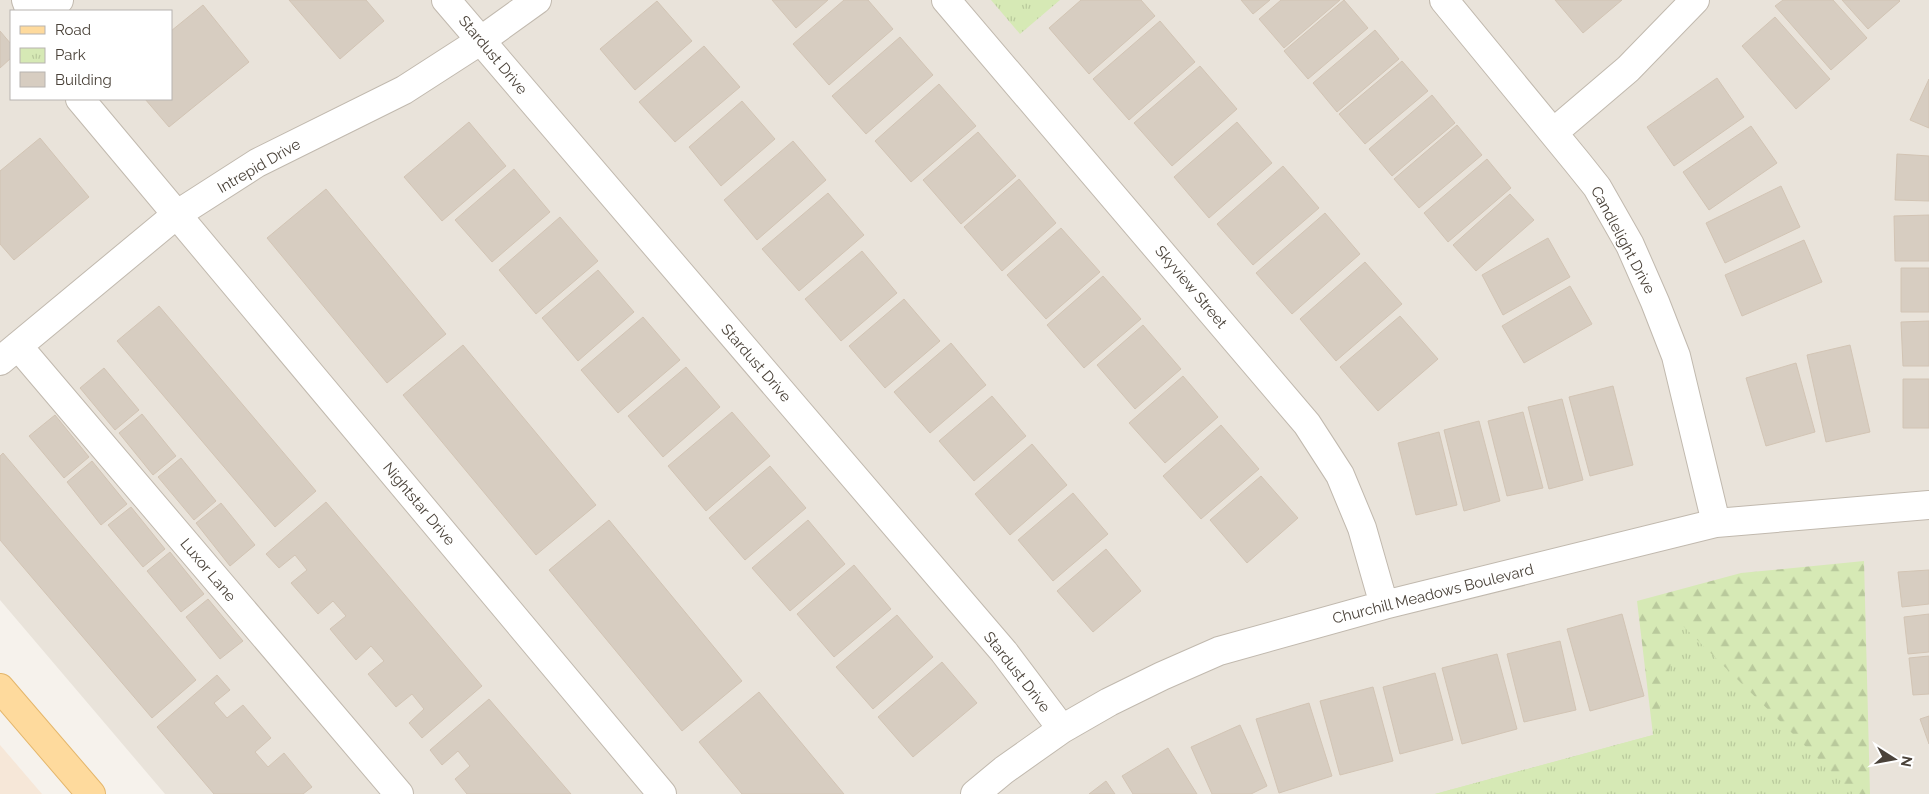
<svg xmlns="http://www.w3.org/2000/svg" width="1929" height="794" viewBox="0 0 1929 794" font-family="Raleway,sans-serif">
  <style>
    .residential { fill: #e9e3da; fill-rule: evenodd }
    .commercial { fill: #f6e7d8 }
    .forest { fill: url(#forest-firs) }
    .park { fill: url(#park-tufts) }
    .building { fill: #d7cdc1; stroke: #d2c4b4 }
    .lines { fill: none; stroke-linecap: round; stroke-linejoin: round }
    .minor-casing { stroke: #c1b9ae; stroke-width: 30 }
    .major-casing { stroke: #e4b66b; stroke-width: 30 }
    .minor { stroke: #fff; stroke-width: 28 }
    .major { stroke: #feda9d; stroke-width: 28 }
    .labels { text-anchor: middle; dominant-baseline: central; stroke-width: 4; stroke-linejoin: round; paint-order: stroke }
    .street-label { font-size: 15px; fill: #4a4239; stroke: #fff }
  </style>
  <defs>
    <pattern id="forest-firs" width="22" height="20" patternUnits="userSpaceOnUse" patternTransform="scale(1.25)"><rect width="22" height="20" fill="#d6e9b5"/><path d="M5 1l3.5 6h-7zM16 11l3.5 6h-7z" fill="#b9c99c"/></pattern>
    <pattern id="park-tufts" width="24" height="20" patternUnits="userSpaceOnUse" patternTransform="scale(1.25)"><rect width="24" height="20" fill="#d6e9b5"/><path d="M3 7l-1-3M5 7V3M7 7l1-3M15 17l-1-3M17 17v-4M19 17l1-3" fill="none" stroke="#b9c99c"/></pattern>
  </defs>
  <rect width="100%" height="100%" fill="#f6f2ec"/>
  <path class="residential" d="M 0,0 L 1929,0 L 1929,794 L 165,794 L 0,600 ZM 11,11 L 171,11 L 171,99 L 11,99 Z"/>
  <path class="commercial" d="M 0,745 L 42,794 L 0,794 Z"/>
  <path class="forest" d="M 1864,561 L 1870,794 L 1435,794 L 1653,735 L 1637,601 L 1741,573 Z"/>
  <path class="park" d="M 991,0 L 1060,0 L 1020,34 Z
    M 1681,624 L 1854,794 L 1435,794 L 1653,735 Z"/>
  <path class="building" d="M 289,0 L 366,0 L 384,21 L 340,59 Z
    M 772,0 L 828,0 L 796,28 Z
    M 844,0 L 868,0 L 893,29 L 829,85 L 793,44 Z
    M 1081,0 L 1141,0 L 1155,16 L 1089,74 L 1049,28 Z
    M 1241,0 L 1270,0 L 1253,14 Z
    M 1281,0 L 1340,0 L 1284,48 L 1259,19 Z
    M 1344,0 L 1368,28 L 1308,79 L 1284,51 Z
    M 1555,0 L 1622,0 L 1583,33 Z
    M 1783,0 L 1833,0 L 1867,38 L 1831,70 L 1775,6 Z
    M 1842,0 L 1899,0 L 1900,1 L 1868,29 Z
    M 657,1 L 692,41 L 635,90 L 600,49 Z
    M 203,5 L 249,62 L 169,127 L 145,99 L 171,99 L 171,31 Z
    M 1775,17 L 1830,79 L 1796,109 L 1742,46 Z
    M 1160,21 L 1195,62 L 1129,120 L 1093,79 Z
    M 1375,30 L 1399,59 L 1337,112 L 1313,83 Z
    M 0,31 L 11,44 L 11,58 L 0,68 Z
    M 900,37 L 933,75 L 866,134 L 832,96 Z
    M 704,46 L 740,87 L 675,142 L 639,102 Z
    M 1402,61 L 1428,91 L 1365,144 L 1339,114 Z
    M 1200,66 L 1237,109 L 1172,166 L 1134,123 Z
    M 1717,78 L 1744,117 L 1674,166 L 1647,127 Z
    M 1929,79 L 1929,128 L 1910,120 Z
    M 939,84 L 976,126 L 911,182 L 875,141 Z
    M 1432,95 L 1455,123 L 1392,176 L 1369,149 Z
    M 742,101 L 775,139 L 721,186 L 689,147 Z
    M 469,122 L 506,166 L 442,221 L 404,177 Z
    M 1237,122 L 1272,163 L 1209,218 L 1174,177 Z
    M 1457,125 L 1482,155 L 1419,208 L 1394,179 Z
    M 1751,126 L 1777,163 L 1709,210 L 1683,172 Z
    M 978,132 L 1016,176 L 961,224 L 923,180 Z
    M 40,138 L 89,197 L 14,260 L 0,244 L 0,171 Z
    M 793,141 L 826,180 L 757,240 L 724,200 Z
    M 1897,154 L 1929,156 L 1929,201 L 1895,200 Z
    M 1487,159 L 1511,188 L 1448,242 L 1424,213 Z
    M 1283,166 L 1319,208 L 1253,265 L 1217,224 Z
    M 514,169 L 550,212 L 492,262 L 455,220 Z
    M 1019,179 L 1056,223 L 1002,271 L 964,227 Z
    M 1781,186 L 1800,227 L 1725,263 L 1706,223 Z
    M 326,189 L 446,334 L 387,383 L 267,238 Z
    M 828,193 L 864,235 L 799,291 L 762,249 Z
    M 1510,194 L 1534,220 L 1476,271 L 1453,245 Z
    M 1325,213 L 1360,254 L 1292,314 L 1256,273 Z
    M 1929,215 L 1929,261 L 1895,261 L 1894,216 Z
    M 560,217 L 598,261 L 536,314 L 499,270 Z
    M 1061,228 L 1100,272 L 1046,319 L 1007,275 Z
    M 1548,238 L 1570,277 L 1503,315 L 1482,275 Z
    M 1804,240 L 1822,282 L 1742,316 L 1725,275 Z
    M 862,251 L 897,293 L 841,341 L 805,299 Z
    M 1365,262 L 1402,304 L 1336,361 L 1300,319 Z
    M 1901,268 L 1929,268 L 1929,312 L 1901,312 Z
    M 598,270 L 634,312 L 578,361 L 542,318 Z
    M 1103,276 L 1141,319 L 1084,368 L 1047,325 Z
    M 1570,286 L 1592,324 L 1524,363 L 1502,326 Z
    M 904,299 L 940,341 L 885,388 L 849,346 Z
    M 159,306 L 316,491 L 275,527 L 117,341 Z
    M 1400,316 L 1438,359 L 1378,411 L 1340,367 Z
    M 643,317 L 680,360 L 618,413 L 581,370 Z
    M 1929,321 L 1929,366 L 1903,366 L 1901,322 Z
    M 1143,325 L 1181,369 L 1135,409 L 1097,365 Z
    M 951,343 L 986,385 L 930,433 L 894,392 Z
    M 463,345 L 596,505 L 536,555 L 403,395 Z
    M 1850,345 L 1870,432 L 1826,442 L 1807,355 Z
    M 1796,363 L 1815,432 L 1766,446 L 1746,378 Z
    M 686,367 L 720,407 L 663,457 L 628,416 Z
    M 104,368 L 139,410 L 115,430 L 80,388 Z
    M 1183,376 L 1218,417 L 1165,463 L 1129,423 Z
    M 1903,379 L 1929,379 L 1929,428 L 1903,428 Z
    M 1613,386 L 1633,465 L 1590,476 L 1569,397 Z
    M 992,396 L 1026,436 L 974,481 L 939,441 Z
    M 1562,399 L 1583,480 L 1549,489 L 1528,407 Z
    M 732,412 L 770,456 L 706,511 L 668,466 Z
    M 1523,412 L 1543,488 L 1507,496 L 1488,421 Z
    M 142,414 L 176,456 L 153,475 L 119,433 Z
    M 55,415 L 89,457 L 64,478 L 29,436 Z
    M 1479,421 L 1500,501 L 1464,511 L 1444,430 Z
    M 1221,425 L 1259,469 L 1201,519 L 1163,476 Z
    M 1439,432 L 1457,505 L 1416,515 L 1398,443 Z
    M 1032,444 L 1067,485 L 1010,535 L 975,494 Z
    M 3,453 L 196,680 L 152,718 L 0,540 L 0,456 Z
    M 181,458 L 216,501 L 194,520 L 158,477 Z
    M 92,461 L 127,504 L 101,525 L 67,482 Z
    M 770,466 L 806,508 L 745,560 L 709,518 Z
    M 1261,476 L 1298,518 L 1247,563 L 1210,520 Z
    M 1073,493 L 1108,534 L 1053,581 L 1018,540 Z
    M 326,502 L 482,686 L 422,738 L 409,723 L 424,709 L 412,694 L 396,707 L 368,674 L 384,661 L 371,646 L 356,660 L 330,629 L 346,616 L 333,601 L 318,614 L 291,583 L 307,570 L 295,555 L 279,568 L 266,554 Z
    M 221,503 L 255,545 L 230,566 L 196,523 Z
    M 131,507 L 165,549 L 143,567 L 108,525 Z
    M 609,520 L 742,681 L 682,731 L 549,570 Z
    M 808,520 L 845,564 L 790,611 L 752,568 Z
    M 1106,549 L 1141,591 L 1093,632 L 1057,591 Z
    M 170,552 L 204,594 L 181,612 L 147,571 Z
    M 854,565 L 891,609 L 834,657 L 797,614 Z
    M 1929,570 L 1929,604 L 1902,607 L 1898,572 Z
    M 208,599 L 243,641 L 220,659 L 186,617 Z
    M 1622,614 L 1644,696 L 1590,711 L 1567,629 Z
    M 1929,614 L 1929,652 L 1908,654 L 1904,617 Z
    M 897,615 L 933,657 L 873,709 L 836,667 Z
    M 1560,641 L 1576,710 L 1524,722 L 1507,654 Z
    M 1497,654 L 1517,729 L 1462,744 L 1442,668 Z
    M 1929,656 L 1929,694 L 1913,695 L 1909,658 Z
    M 942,662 L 977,703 L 913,757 L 878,717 Z
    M 1435,673 L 1453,740 L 1400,754 L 1383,687 Z
    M 217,675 L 230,690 L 214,703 L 227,718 L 243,705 L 271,738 L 255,752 L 268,767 L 284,753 L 312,787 L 303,794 L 214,794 L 157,727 Z
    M 1373,687 L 1393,761 L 1340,775 L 1320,701 Z
    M 759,692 L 844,794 L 742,794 L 699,742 Z
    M 489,699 L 571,794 L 467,794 L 455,779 L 470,766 L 458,751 L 442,765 L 430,750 Z
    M 1309,703 L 1332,776 L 1279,793 L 1256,719 Z
    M 1929,716 L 1929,744 L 1920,719 Z
    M 1240,725 L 1267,786 L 1251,794 L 1212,794 L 1191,747 Z
    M 1168,748 L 1197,794 L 1133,794 L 1122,776 Z
    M 1106,781 L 1115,794 L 1089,794 Z"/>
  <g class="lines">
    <g class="minor-casing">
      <path id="minor" d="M 26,0 L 30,11
        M 446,0 L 1004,652 L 1062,729
        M 946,0 L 1307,424 L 1340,475 L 1362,528 L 1384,605
        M 1444,0 L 1577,162 L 1597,187 L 1630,245 L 1655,302 L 1676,356 L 1716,523
        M 46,11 L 59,0
        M 80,99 L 662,794
        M 1554,132 L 1628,69 L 1695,0
        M 18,346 L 399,794
        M 0,361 L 176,215 L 257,163 L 404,90 L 480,41 L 537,0
        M 975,794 L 1004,770 L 1062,729 L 1109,702 L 1162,676 L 1219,651 L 1384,605 L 1716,523 L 1929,505"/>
    </g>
    <g class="major-casing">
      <path id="major" d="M 0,688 L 91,794"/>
    </g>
    <use href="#minor" class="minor"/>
    <use href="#major" class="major"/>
  </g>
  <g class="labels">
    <g class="street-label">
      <text transform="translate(493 55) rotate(50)">Stardust Drive</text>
      <text transform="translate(259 166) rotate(-30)">Intrepid Drive</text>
      <text transform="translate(1623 240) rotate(62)">Candlelight Drive</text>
      <text transform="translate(1191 287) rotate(50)">Skyview Street</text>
      <text transform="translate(756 363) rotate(49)">Stardust Drive</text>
      <text transform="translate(419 504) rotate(50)">Nightstar Drive</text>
      <text transform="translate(208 570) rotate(50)">Luxor Lane</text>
      <text transform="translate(1433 594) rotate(-14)">Churchill Meadows Boulevard</text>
      <text transform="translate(1017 672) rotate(52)">Stardust Drive</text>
    </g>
  </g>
  <rect x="10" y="10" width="162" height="90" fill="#ffffff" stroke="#b7b3b0"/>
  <rect x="20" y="26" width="25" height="8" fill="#feda9d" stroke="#b7b3b0"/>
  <text x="55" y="35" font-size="15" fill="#4a4239">Road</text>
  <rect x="20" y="48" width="25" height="15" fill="url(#park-tufts)" stroke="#b7b3b0"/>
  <text x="55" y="60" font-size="15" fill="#4a4239">Park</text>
  <rect x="20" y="72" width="25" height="15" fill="#d7cdc1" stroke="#b7b3b0"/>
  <text x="55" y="85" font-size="15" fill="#4a4239">Building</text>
  <g transform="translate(1894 759) rotate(101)" stroke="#ffffff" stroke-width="4" paint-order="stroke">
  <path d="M0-4L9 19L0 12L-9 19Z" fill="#4a4239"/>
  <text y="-8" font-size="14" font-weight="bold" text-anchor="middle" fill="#4a4239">N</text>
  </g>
</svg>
